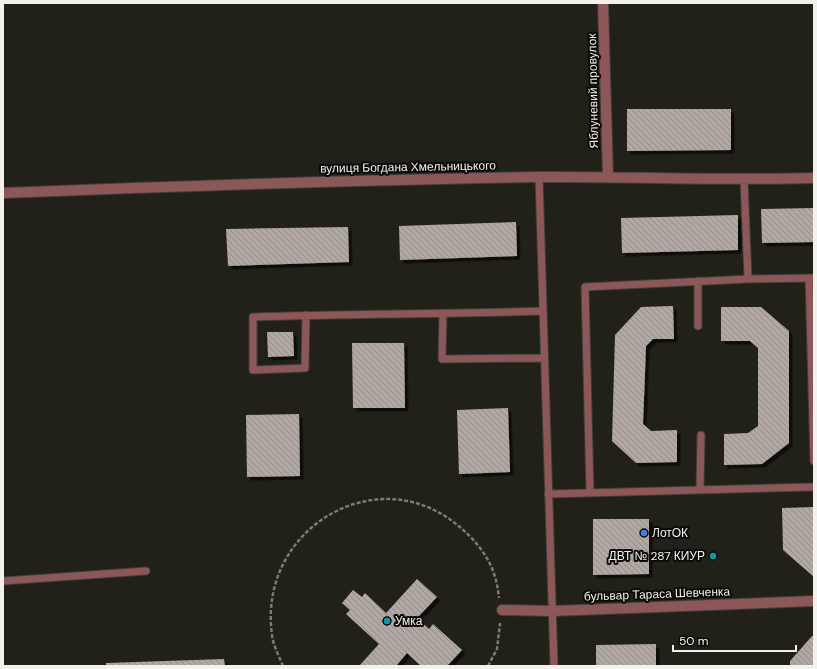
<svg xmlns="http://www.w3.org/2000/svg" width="817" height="669" viewBox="0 0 817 669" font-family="'DM Sans',sans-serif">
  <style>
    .building { fill: url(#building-back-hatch); filter: url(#shadow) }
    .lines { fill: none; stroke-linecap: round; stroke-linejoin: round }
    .lane-casing { stroke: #3f3e37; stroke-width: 9 }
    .street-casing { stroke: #3f3e37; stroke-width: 12 }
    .path { stroke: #7b7a74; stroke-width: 2.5; stroke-dasharray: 4 2; stroke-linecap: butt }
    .lane { stroke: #8c5758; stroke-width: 7 }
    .street { stroke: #8c5758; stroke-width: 10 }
    .shop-dot { fill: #3f7fe0; stroke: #0b0a07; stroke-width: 1.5 }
    .culture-dot { fill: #0f9aa8; stroke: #0b0a07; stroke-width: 1.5 }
    .labels { text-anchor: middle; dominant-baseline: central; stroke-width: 4; stroke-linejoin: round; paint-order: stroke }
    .street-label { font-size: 12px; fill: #f2f1ec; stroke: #0b0a07 }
    .poi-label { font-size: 12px; fill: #f2f1ec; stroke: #0b0a07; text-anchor: start }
  </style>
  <defs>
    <pattern id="building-back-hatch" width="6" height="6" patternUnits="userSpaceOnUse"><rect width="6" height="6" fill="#b2a8a3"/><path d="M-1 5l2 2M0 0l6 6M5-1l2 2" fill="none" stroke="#928b87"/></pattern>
    <filter id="shadow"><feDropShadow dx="3.5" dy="3.5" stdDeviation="0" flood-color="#0009"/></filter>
  </defs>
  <rect width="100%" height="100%" fill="#222119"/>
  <path class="building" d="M 627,109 L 731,109 L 731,150 L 627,151 Z
    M 814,208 L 814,242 L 762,243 L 761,209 Z
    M 738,215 L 738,250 L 622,253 L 621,218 Z
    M 516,222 L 517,256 L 400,260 L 399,226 Z
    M 348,227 L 349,262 L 228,266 L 226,229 Z
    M 673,306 L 674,339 L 653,339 L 646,346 L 643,424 L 651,431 L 677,430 L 677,462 L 636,463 L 612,441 L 615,335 L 641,307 Z
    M 721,307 L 761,307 L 789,331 L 789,443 L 762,464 L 724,465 L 724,434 L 748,433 L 758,426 L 758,348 L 750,341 L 721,341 Z
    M 267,332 L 293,332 L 294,356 L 268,357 Z
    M 352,343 L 404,343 L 405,408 L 353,408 Z
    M 508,408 L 510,472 L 459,474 L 457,410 Z
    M 299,414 L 300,476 L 247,477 L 246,415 Z
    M 814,507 L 814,576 L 813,576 L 783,550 L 782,508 Z
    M 593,519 L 649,519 L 649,574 L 593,575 Z
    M 417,579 L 437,597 L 417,618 L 429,629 L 433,624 L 462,650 L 447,666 L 421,666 L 407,653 L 396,666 L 359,666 L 379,644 L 346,614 L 350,610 L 342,603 L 353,590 L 362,597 L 365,593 L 386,613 Z
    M 812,636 L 814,636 L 814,666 L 790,666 L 790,661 Z
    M 656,644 L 656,666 L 596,666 L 596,645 Z
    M 224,659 L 225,666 L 106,666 L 106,663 Z"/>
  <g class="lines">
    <g class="lane-casing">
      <path id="lane" d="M 539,177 L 554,666
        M 744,180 L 748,279
        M 809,278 L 814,461
        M 698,281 L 698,326
        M 306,315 L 305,368 L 253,370 L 253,317 C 350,314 447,314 543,311
        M 443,315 L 442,359 L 544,358
        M 700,490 L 701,435
        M 590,493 L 585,287 L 748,279 L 814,278
        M 548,494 L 814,487
        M 3,581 L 146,571"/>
    </g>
    <g class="street-casing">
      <path id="street" d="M 603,3 L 608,177
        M 3,193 C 181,186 359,180 537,177 C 629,176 722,181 814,178
        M 502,610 L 552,611 L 814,601"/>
    </g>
    <path class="path" d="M 283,666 C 279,656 273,645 272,635 C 257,528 379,456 461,528 C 475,540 489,557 494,574 C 497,582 498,590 499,598
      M 488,666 L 497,649 L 500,623"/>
    <use href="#lane" class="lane"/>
    <use href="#street" class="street"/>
  </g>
  <circle class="shop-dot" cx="644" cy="533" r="4"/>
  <g class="culture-dot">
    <circle cx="713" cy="556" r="4"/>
    <circle cx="387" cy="621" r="4"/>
  </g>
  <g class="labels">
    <g class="street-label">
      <text transform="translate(593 91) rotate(-91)">Яблуневий провулок</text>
      <text transform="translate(408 167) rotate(-1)">вулиця Богдана Хмельницького</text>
      <text transform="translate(657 594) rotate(-2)">бульвар Тараса Шевченка</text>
    </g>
    <g class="poi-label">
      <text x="652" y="533">ЛотОК</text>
      <text x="705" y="556" text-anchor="end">ДВТ № 287 КИУР</text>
      <text x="395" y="621">Умка</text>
    </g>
  </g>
  <rect width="817" height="669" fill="none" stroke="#f2f1ec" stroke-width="8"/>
  <path d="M673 645v6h123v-6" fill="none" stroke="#f2f1ec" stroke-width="2"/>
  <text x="679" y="645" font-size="12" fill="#f2f1ec" stroke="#0b0a07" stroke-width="3" paint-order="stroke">50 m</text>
</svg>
